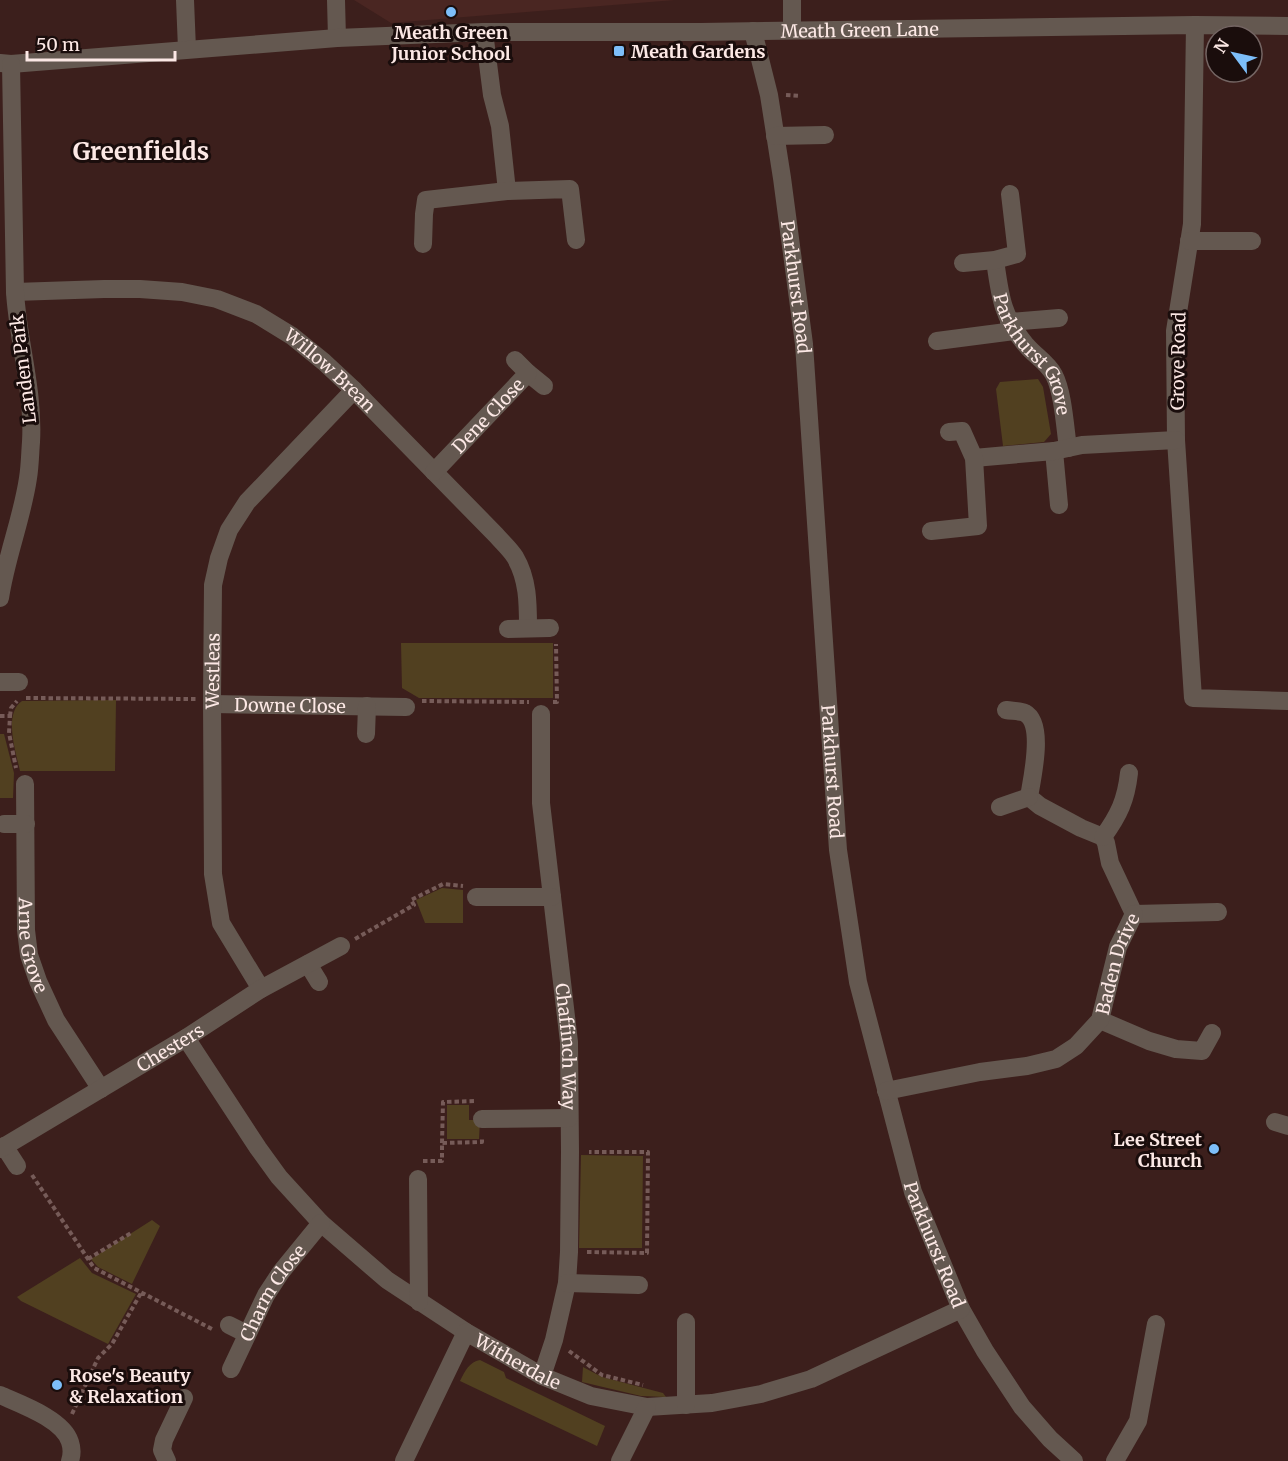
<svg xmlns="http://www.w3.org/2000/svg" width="1288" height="1461" viewBox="0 0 1288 1461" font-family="Merriweather,serif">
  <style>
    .built { fill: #4a2622 }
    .green { fill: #514020 }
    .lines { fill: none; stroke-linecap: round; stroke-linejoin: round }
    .path { stroke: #765b58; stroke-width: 4; stroke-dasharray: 4.5 3; stroke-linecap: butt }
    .minor { stroke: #645850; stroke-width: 18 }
    .poi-dot { fill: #7dbef9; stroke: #1a0d0c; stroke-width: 2 }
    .labels { text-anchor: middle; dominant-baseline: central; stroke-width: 6; stroke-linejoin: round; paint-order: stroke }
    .street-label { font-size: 18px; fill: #fce8e5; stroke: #1a0d0c }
    .poi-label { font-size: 18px; font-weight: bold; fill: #fce8e5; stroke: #1a0d0c; text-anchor: start }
    .district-label { font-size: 24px; font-weight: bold; fill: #fce8e5; stroke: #1a0d0c }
  </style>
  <rect width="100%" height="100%" fill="#3c1f1c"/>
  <path class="built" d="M 354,0 L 675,0 L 391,23 Z"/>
  <path class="green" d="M 1038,379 L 1043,387 L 1051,434 L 1044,442 L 1003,446 L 996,389 L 1000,382 Z
    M 401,643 L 553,643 L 553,698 L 419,698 L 402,688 Z
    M 116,700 L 115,771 L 20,771 C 16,752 3,714 22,701 Z
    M 0,734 L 4,734 L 14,773 L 13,798 L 0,798 Z
    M 442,888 L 463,890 L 463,923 L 425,923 L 416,900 Z
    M 447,1105 L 469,1105 L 469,1120 L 480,1120 L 479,1139 L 447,1139 Z
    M 581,1155 L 643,1156 L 642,1248 L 579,1248 Z
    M 152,1220 L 160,1226 L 132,1284 L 98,1267 L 91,1259 Z
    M 80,1258 L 92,1273 L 136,1294 L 108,1344 L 21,1301 L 17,1297 Z
    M 480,1360 L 504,1372 L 506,1378 L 605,1426 L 597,1446 L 460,1381 C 465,1371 469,1362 480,1360 Z
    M 583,1367 L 602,1377 L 663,1393 L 666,1397 L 641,1396 L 582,1382 Z"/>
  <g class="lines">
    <path class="path" d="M 786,95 L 800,96
      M 26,698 L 196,699
      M 422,701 L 529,702
      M 553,702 L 557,702 L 556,644
      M 0,716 L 10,716 L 9,733 L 16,768
      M 10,716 L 11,708 L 17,701
      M 355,939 L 414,905 L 411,900 L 443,884 L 463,886
      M 442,1143 L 443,1102 L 475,1101
      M 423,1161 L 442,1161 L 442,1143 L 482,1142 L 482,1137
      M 32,1175 L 94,1268 L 212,1329
      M 587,1252 L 647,1253 L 648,1152 L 589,1152
      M 88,1259 L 131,1233
      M 569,1351 L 602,1375 L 643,1385
      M 72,1414 L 98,1358 L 112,1344 L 141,1293"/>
    <g class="minor">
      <path d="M 185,0 L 187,49"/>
      <path d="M 336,0 L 337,38"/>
      <path d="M 1195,25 L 1192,224 L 1175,331 L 1176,440 L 1193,698 L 1288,701"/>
      <path d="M 792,30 L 792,0"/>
      <path id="s1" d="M 753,31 L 769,95 L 782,178 L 804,344 L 838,850 L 858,982 L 913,1192 L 961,1309 L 985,1351 L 1022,1407 L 1050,1439 L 1074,1461"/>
      <path d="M 484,32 L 492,95 L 500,126 L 507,191"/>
      <path id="s2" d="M 0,63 L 11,64 L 337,38 L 484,32 L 700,32 L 1195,25 L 1288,26"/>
      <path d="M 775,136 L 825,135"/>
      <path d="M 1189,241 L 1252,241"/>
      <path d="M 423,244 L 424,214 L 426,200 L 507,191 L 570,189 L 576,240"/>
      <path id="s3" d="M 995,260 C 1000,296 1002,317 1026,345 C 1035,356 1047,362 1054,375 C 1063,392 1065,427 1068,448"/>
      <path d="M 963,263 L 995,260 L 1017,254 L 1010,194"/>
      <path id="s4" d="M 15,292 L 104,289 L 140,289 L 182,292 L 217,299 L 256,314 L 292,336 L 324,362 L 354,390 L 496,535 C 502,542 510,549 515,557 C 528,579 528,603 528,628"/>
      <path d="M 1009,322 L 1059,318"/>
      <path d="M 937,341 L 1014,331"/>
      <path d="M 528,373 L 544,386"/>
      <path d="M 1054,451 L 1059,505"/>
      <path d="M 974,458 L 1054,451 L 1082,445 L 1176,440"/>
      <path id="s5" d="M 434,472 L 528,373 L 515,360"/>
      <path d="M 931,531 L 978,526 L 974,458 L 962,431 L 949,432"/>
      <path d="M 0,598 C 6,557 22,519 28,478 C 30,466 30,454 31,442 C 34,391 18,342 15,292 L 11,64"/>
      <path d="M 508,629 L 550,628"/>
      <path d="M 0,682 L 19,682"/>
      <path id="s6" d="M 212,704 L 406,707"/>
      <path d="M 1006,710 C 1012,711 1021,711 1025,713 C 1045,724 1032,778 1029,797 L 1040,806 L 1081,828 L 1103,837 L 1106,843 L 1110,863 L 1134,914"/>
      <path id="s7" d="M 541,714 L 541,803 L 569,1042 L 570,1152 L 569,1252 L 567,1283 L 554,1340 L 542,1376"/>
      <path d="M 366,734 L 367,706"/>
      <path id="s8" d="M 25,784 L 26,930 L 29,955 L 38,981 L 56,1020 L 101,1089"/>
      <path d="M 1000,807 L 1029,797"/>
      <path d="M 4,824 L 26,824"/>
      <path d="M 1103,837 C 1119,815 1126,800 1129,773"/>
      <path d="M 476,897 L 552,897"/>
      <path d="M 1134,914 L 1218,912"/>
      <path d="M 308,964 L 319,982"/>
      <path id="s9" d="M 261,989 L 221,923 L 213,874 L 212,699 L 213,585 L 219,558 L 229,530 L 247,502 L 354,390"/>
      <path d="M 1100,1020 L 1149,1041 L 1176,1049 L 1202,1051 L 1212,1033"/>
      <path id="s10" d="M 186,1038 L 258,1148 L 279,1177 L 321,1223 L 387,1280 L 466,1332 L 542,1376 L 591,1396 L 647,1407 L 712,1403 L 761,1394 L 811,1379 L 961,1309"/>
      <path id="s11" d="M 886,1091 L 980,1072 L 1027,1066 L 1056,1059 L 1076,1046 L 1100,1020 L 1118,947 L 1134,914"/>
      <path d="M 482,1119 L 569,1118"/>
      <path d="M 1275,1122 L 1288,1126"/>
      <path d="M 4,1146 L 17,1166"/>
      <path id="s12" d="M 0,1149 L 186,1038 L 261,989 L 341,946"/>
      <path d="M 418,1179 L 419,1302"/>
      <path d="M 567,1283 L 639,1285"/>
      <path d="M 686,1322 L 686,1405"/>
      <path d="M 229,1325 L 247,1334"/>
      <path id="s13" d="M 231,1369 L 266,1295 L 281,1272 L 321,1223"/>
      <path d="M 0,1395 C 20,1404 63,1419 70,1442 C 72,1448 72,1455 70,1461"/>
      <path d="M 167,1461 L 162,1450 L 164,1440 L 184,1398"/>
      <path d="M 404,1461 L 466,1332"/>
      <path d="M 620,1461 L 647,1407"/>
      <path d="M 1115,1461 L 1138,1421 L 1156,1324"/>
    </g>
  </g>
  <g class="poi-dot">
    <circle cx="451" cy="12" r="6"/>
    <rect x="613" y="45" width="12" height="12" rx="3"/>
    <circle cx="1214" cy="1149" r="6"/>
    <circle cx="57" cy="1385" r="6"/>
  </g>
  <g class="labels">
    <g class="street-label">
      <text stroke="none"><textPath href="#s2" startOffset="861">Meath Green Lane</textPath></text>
      <text stroke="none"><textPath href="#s1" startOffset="260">Parkhurst Road</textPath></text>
      <text stroke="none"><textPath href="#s3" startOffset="104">Parkhurst Grove</textPath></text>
      <text transform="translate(1178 361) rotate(-89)">Grove Road</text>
      <text transform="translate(23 369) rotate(-97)">Landen Park</text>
      <text stroke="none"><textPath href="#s4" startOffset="338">Willow Brean</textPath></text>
      <text stroke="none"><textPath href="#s5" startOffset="78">Dene Close</textPath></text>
      <text stroke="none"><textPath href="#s9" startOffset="330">Westleas</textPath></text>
      <text stroke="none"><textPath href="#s6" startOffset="78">Downe Close</textPath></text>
      <text stroke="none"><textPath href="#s1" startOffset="746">Parkhurst Road</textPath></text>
      <text stroke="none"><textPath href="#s8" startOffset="162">Arne Grove</textPath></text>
      <text stroke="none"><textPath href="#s11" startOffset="291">Baden Drive</textPath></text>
      <text stroke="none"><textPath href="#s7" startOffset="334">Chaffinch Way</textPath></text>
      <text stroke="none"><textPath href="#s12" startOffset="198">Chesters</textPath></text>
      <text stroke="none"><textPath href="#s1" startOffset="1232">Parkhurst Road</textPath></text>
      <text stroke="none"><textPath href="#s13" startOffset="87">Charm Close</textPath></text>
      <text stroke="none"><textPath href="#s10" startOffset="471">Witherdale</textPath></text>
    </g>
    <g class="poi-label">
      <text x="451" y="32" text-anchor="middle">Meath Green<tspan x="451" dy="21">Junior School</tspan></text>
      <text x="631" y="51">Meath Gardens</text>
      <text x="1202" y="1139" text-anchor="end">Lee Street<tspan x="1202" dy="21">Church</tspan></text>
      <text x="69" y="1375">Rose's Beauty<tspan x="69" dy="21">&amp; Relaxation</tspan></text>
    </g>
    <g class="district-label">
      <text x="141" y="151">Greenfields</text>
    </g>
  </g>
  <g transform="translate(1234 54) rotate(303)"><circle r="28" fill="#1a0d0c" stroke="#746563" stroke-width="1.5"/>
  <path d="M0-4.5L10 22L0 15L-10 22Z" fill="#7dbef9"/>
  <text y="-9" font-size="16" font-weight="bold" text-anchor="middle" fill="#fce8e5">N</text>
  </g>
  <path d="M27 51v9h148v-9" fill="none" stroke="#fce8e5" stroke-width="3"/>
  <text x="36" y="51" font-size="18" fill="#fce8e5" stroke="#1a0d0c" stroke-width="4.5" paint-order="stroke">50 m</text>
</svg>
